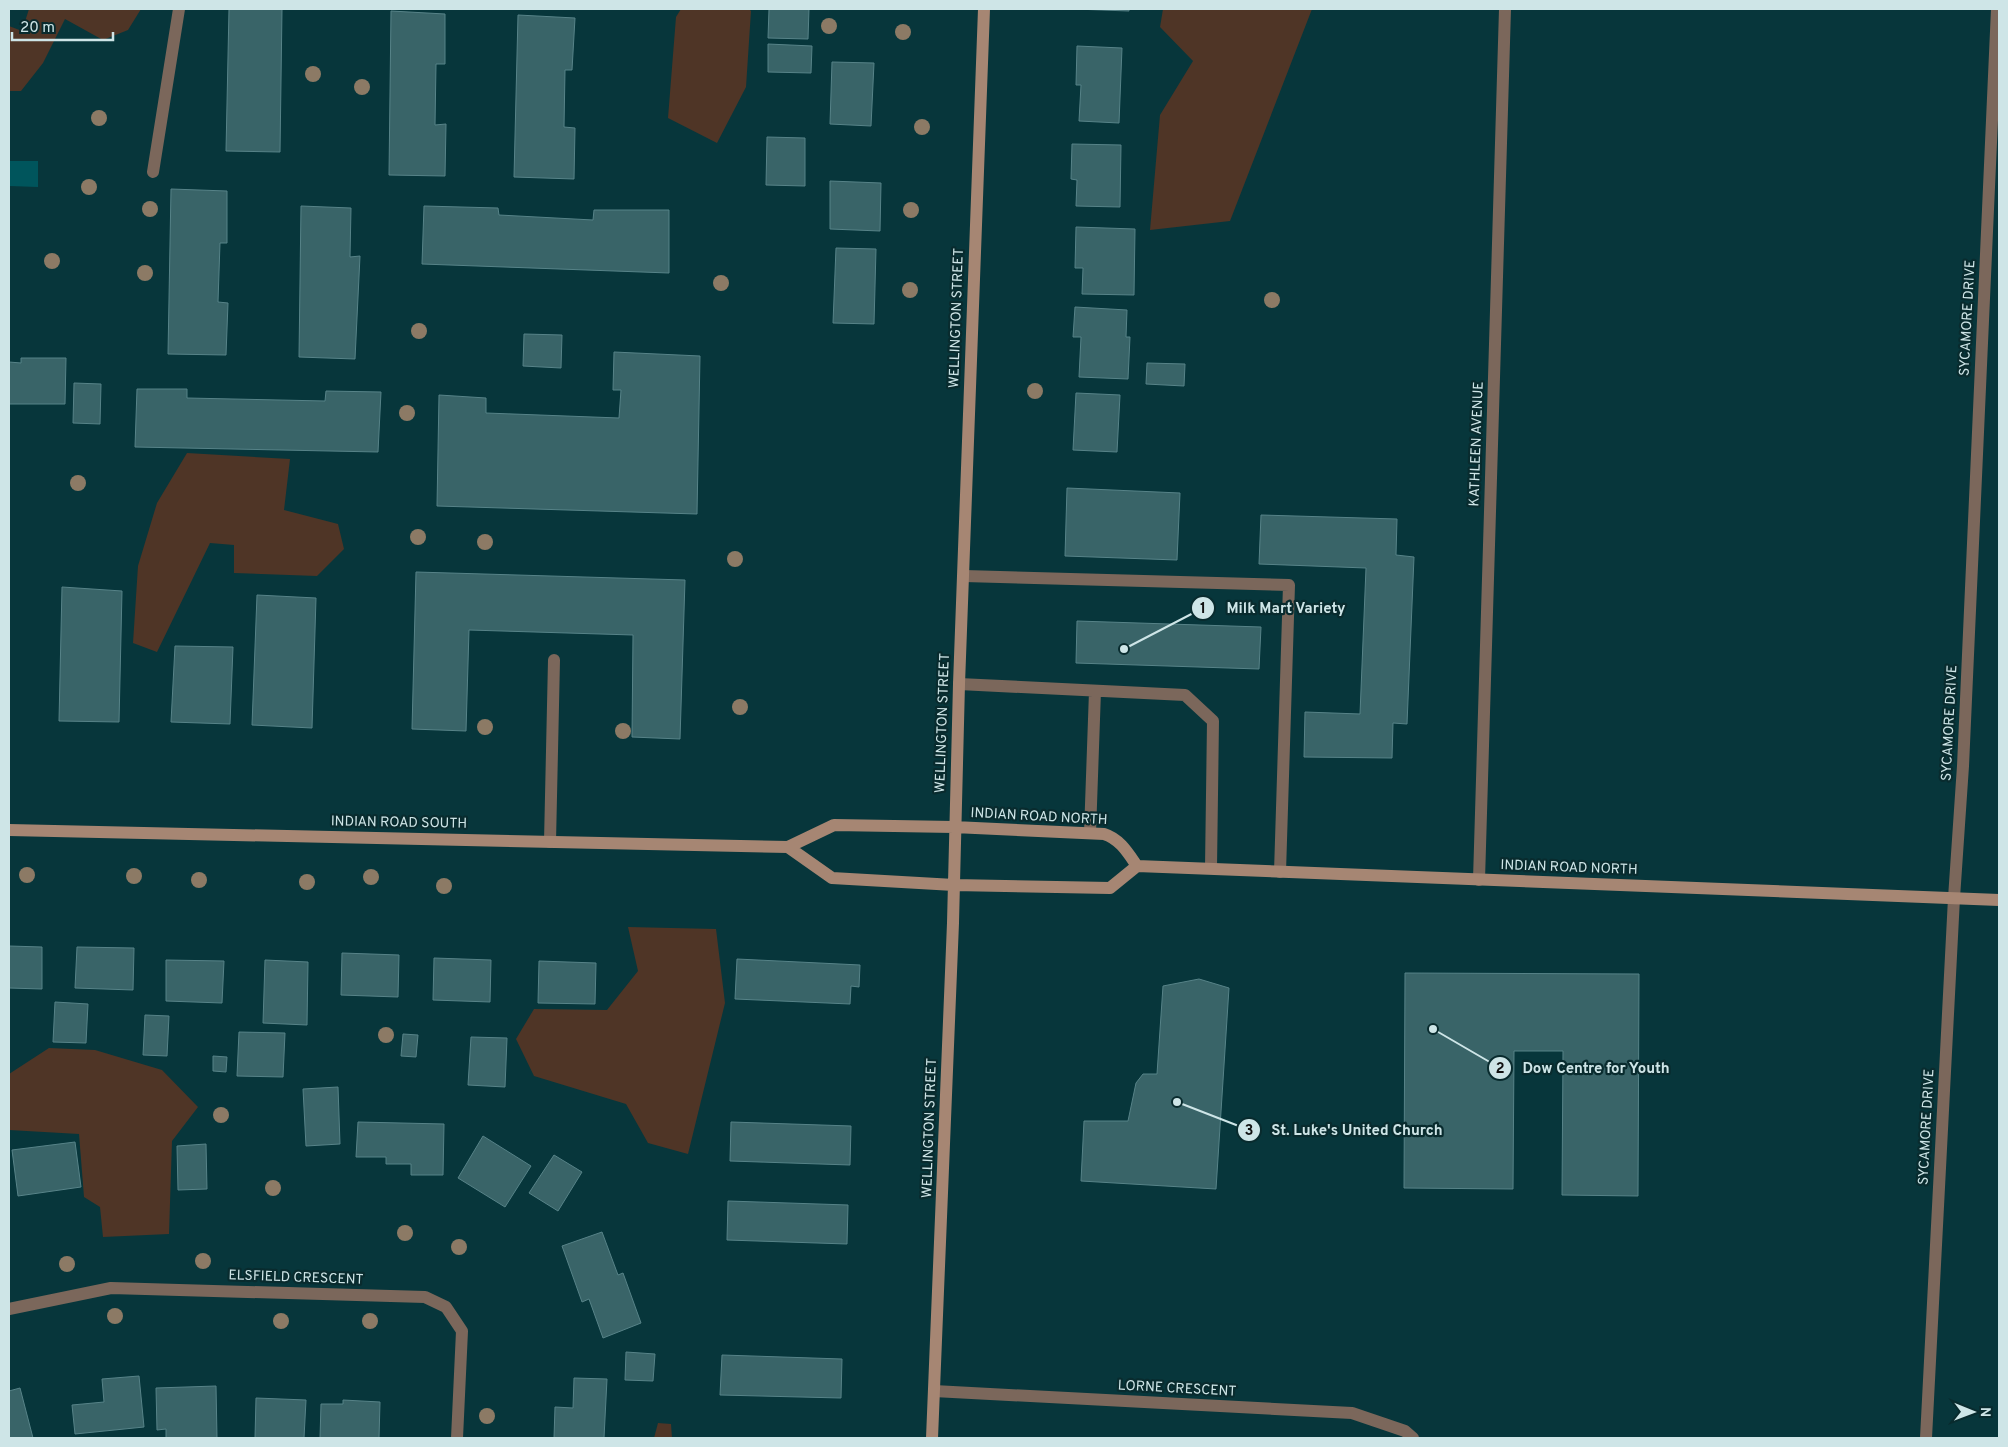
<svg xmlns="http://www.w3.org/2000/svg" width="2008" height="1447" viewBox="0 0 2008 1447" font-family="Overpass,sans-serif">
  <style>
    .green { fill: #4f3526 }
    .water { fill: #00555c }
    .building { fill: #396468; stroke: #578388 }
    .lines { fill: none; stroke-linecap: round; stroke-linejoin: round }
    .service { stroke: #7b675b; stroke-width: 12 }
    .minor { stroke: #7b675b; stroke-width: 12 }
    .secondary { stroke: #a68673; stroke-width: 12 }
    .tree { fill: #8c7a65 }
    .labels { text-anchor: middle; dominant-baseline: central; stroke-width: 4.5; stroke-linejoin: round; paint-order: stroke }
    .street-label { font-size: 14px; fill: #cee5e7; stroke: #092b2e }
    .leader { fill: none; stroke: #cee5e7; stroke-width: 2 }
    .callout-dot { fill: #cee5e7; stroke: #092b2e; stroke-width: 2 }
    .mark-label { font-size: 15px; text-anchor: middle; font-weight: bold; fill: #111 }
    .callout-label { font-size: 15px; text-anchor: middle; font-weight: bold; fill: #cee5e7; stroke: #092b2e; stroke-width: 4.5; stroke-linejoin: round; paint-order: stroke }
  </style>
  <rect width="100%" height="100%" fill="#07363b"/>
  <path class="green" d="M 29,9 L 141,9 L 128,30 L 103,40 L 65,19 L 43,63 L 21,91 L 9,91 L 9,26 L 22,31 Z
    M 681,9 L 749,9 L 751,11 L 746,87 L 717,143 L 668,118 L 676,17 Z
    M 1163,9 L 1312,9 L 1230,221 L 1150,230 L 1160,115 L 1193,61 L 1160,27 Z
    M 187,453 L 290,459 L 284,510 L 338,524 L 344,549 L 317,576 L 234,573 L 234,545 L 210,543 L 157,652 L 133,643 L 138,566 L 157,503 Z
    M 628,927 L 716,929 L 725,1003 L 688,1154 L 648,1143 L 626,1104 L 534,1076 L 516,1039 L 534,1009 L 607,1010 L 638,971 Z
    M 49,1048 L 95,1050 L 162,1070 L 198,1107 L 172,1141 L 169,1234 L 103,1237 L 100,1207 L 84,1197 L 79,1134 L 9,1130 L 9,1074 Z
    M 658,1423 L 671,1424 L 672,1438 L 654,1438 Z"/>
  <path class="water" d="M 9,161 L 38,161 L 38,187 L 9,186 Z"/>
  <path class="building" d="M 229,9 L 282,9 L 280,152 L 226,151 Z
    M 769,9 L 809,9 L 808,39 L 768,38 Z
    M 1074,9 L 1129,9 L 1129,11 Z
    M 391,11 L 445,14 L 445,64 L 436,64 L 435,125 L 446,124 L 445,176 L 389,175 Z
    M 518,15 L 575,18 L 572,70 L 565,70 L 564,127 L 575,128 L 574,179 L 514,177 Z
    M 768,44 L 812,46 L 811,73 L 768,72 Z
    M 1077,46 L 1122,48 L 1119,123 L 1079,121 L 1081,85 L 1076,85 Z
    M 832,62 L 874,63 L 871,126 L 830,124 Z
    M 767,137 L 805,138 L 805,186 L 766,185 Z
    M 1072,144 L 1121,145 L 1120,207 L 1076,206 L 1077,180 L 1071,179 Z
    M 830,181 L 881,183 L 880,231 L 830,229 Z
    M 171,189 L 227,191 L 227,243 L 220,243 L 218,302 L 228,303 L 226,355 L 168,354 Z
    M 301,206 L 351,208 L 350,257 L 360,256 L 355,359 L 299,357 Z
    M 424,206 L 498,208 L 499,215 L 593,220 L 594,210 L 669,210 L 669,273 L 422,264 Z
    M 1076,227 L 1135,229 L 1134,295 L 1082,294 L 1083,268 L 1075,268 Z
    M 836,248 L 876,249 L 874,324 L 833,323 Z
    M 1075,307 L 1127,310 L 1126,337 L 1130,337 L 1128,379 L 1079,377 L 1081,337 L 1073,337 Z
    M 524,334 L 562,335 L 561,368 L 523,366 Z
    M 614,352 L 700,356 L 697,514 L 437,506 L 439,395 L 486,398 L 486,413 L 619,418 L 621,390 L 613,390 Z
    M 21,358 L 66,358 L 65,404 L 9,404 L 9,362 L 21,363 Z
    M 1147,363 L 1185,364 L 1184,386 L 1146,384 Z
    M 74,383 L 101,384 L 100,424 L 73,423 Z
    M 137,389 L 187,389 L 187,398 L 325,401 L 326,391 L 381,392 L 378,452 L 135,447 Z
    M 1076,393 L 1120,395 L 1117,452 L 1073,450 Z
    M 1067,488 L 1180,493 L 1177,560 L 1065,556 Z
    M 1261,515 L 1397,519 L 1396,555 L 1414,557 L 1407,724 L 1393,723 L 1392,758 L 1304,757 L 1305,712 L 1360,714 L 1366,568 L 1259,564 Z
    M 416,572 L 685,580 L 680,739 L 632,737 L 633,635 L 469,630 L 466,731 L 412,729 Z
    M 62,587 L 122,591 L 119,722 L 59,721 Z
    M 257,595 L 316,598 L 312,728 L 252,725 Z
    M 1077,621 L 1261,627 L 1259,669 L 1076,663 Z
    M 175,646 L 233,647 L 230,724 L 171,722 Z
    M 9,946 L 42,947 L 42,989 L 9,988 Z
    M 77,947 L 134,948 L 133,990 L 75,988 Z
    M 342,953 L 399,955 L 398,997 L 341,995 Z
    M 434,958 L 491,960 L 490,1002 L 433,1000 Z
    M 737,959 L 860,965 L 859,987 L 851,986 L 850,1004 L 735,999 Z
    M 166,960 L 224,961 L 222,1003 L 166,1001 Z
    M 265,960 L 308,962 L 307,1025 L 263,1023 Z
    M 539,961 L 596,963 L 595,1004 L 538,1003 Z
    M 1405,973 L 1639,974 L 1638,1196 L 1562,1195 L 1563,1051 L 1514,1051 L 1513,1189 L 1404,1188 Z
    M 1199,979 L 1229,988 L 1216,1189 L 1081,1181 L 1084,1121 L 1128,1121 L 1136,1083 L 1143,1074 L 1157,1074 L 1163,986 Z
    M 55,1002 L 88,1004 L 86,1043 L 53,1042 Z
    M 145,1015 L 169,1016 L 167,1056 L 143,1055 Z
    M 239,1032 L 285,1033 L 283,1077 L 237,1076 Z
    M 403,1034 L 418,1035 L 416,1057 L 401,1056 Z
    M 471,1037 L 507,1038 L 505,1087 L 468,1085 Z
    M 213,1056 L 227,1057 L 226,1072 L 213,1071 Z
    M 338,1087 L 340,1144 L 306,1146 L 303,1089 Z
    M 358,1122 L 444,1124 L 443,1175 L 411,1175 L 411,1164 L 386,1164 L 386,1157 L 356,1157 Z
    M 731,1122 L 851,1126 L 850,1165 L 730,1161 Z
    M 483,1136 L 531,1166 L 505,1207 L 458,1178 Z
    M 75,1142 L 81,1187 L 18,1196 L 12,1150 Z
    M 206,1144 L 207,1189 L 178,1190 L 177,1146 Z
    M 554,1155 L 582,1172 L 558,1211 L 529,1193 Z
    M 728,1201 L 848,1205 L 847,1244 L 727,1240 Z
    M 602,1232 L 618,1275 L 623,1273 L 641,1323 L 603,1338 L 589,1299 L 582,1302 L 562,1246 Z
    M 626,1352 L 655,1354 L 653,1381 L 625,1380 Z
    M 722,1355 L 842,1359 L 841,1398 L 720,1395 Z
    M 139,1376 L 144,1427 L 75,1434 L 72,1405 L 104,1402 L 102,1379 Z
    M 574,1378 L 607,1379 L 604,1438 L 554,1438 L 555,1407 L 573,1408 Z
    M 216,1386 L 217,1438 L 166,1438 L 166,1429 L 157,1430 L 156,1388 Z
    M 20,1388 L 33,1438 L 9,1438 L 9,1391 Z
    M 256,1398 L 306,1400 L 304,1438 L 255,1438 Z
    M 343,1400 L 380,1402 L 379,1438 L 320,1438 L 321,1404 L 343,1404 Z"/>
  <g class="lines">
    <path class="service" d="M 153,172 L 179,9
      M 964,576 L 1289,585 L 1280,872
      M 959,684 L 1185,695 L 1213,721 L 1211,868
      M 1090,833 L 1095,691
      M 550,842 L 554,660"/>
    <path class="minor" d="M 1479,880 L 1505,9
      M 9,1309 L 111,1288 L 425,1297 L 446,1307 L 462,1331 L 457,1438
      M 934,1391 L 1352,1413 L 1405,1431 L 1413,1438
      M 1926,1438 L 1954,898 L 1963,766 L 1997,9"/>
    <path class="secondary" d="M 9,830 L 788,847 L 834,825 L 954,827 L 1104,834 C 1120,839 1128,853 1137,866
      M 788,847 L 832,878 L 954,885 L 1110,888 L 1137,866 L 1999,900
      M 932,1438 L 953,923 L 959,684 L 984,9"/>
  </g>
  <g class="tree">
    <circle cx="829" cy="26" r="8"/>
    <circle cx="903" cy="32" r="8"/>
    <circle cx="313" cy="74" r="8"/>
    <circle cx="362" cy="87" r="8"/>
    <circle cx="99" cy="118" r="8"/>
    <circle cx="922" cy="127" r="8"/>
    <circle cx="89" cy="187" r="8"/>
    <circle cx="150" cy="209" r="8"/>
    <circle cx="911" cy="210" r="8"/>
    <circle cx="52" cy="261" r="8"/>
    <circle cx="145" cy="273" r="8"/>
    <circle cx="721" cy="283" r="8"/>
    <circle cx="910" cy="290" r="8"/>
    <circle cx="1272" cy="300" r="8"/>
    <circle cx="419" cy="331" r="8"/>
    <circle cx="1035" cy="391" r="8"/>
    <circle cx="407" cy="413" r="8"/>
    <circle cx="78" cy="483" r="8"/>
    <circle cx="418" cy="537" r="8"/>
    <circle cx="485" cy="542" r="8"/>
    <circle cx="735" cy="559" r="8"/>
    <circle cx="740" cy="707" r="8"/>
    <circle cx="485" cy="727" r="8"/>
    <circle cx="623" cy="731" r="8"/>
    <circle cx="27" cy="875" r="8"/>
    <circle cx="134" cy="876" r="8"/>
    <circle cx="371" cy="877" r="8"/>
    <circle cx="199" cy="880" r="8"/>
    <circle cx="307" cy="882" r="8"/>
    <circle cx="444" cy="886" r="8"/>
    <circle cx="386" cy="1035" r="8"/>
    <circle cx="221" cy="1115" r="8"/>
    <circle cx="273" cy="1188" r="8"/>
    <circle cx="405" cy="1233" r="8"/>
    <circle cx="459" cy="1247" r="8"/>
    <circle cx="203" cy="1261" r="8"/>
    <circle cx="67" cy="1264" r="8"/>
    <circle cx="115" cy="1316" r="8"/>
    <circle cx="281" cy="1321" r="8"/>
    <circle cx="370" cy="1321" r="8"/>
    <circle cx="487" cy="1416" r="8"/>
  </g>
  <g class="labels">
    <g class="street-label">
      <text transform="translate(957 318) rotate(-88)">WELLINGTON STREET</text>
      <text transform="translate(1968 318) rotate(-87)">SYCAMORE DRIVE</text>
      <text transform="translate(1477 444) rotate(-88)">KATHLEEN AVENUE</text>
      <text transform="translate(943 723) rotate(-88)">WELLINGTON STREET</text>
      <text transform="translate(1950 723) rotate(-87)">SYCAMORE DRIVE</text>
      <text transform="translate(1039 817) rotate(3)">INDIAN ROAD NORTH</text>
      <text transform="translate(399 823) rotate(1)">INDIAN ROAD SOUTH</text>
      <text transform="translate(1569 868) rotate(2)">INDIAN ROAD NORTH</text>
      <text transform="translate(1927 1127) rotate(-87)">SYCAMORE DRIVE</text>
      <text transform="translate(930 1128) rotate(-88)">WELLINGTON STREET</text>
      <text transform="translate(296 1278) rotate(2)">ELSFIELD CRESCENT</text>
      <text transform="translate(1177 1389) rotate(3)">LORNE CRESCENT</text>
    </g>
  </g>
  <path class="leader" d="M1124 649L1203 608M1433 1029L1500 1068M1177 1102L1249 1130"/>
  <g class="callout-dot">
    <circle cx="1124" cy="649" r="5"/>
    <circle cx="1433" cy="1029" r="5"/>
    <circle cx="1177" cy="1102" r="5"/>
    <circle cx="1203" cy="608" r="12"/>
    <circle cx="1500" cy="1068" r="12"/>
    <circle cx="1249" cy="1130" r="12"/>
  </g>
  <g class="mark-label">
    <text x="1203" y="613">1</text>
    <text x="1500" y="1073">2</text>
    <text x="1249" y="1135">3</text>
  </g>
  <g class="callout-label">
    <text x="1286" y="613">Milk Mart Variety</text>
    <text x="1596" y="1073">Dow Centre for Youth</text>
    <text x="1357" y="1135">St. Luke's United Church</text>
  </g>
  <rect width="2008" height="1447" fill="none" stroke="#cee5e7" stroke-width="20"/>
  <g transform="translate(1973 1412) rotate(91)" stroke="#092b2e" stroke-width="4" paint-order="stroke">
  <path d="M0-4L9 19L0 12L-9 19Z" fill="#cee5e7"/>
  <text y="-8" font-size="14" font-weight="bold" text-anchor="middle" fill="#cee5e7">N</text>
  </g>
  <path d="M12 32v8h101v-8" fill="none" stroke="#cee5e7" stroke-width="2.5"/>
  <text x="20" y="32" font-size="15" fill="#cee5e7" stroke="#092b2e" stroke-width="4" paint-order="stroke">20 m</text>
</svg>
